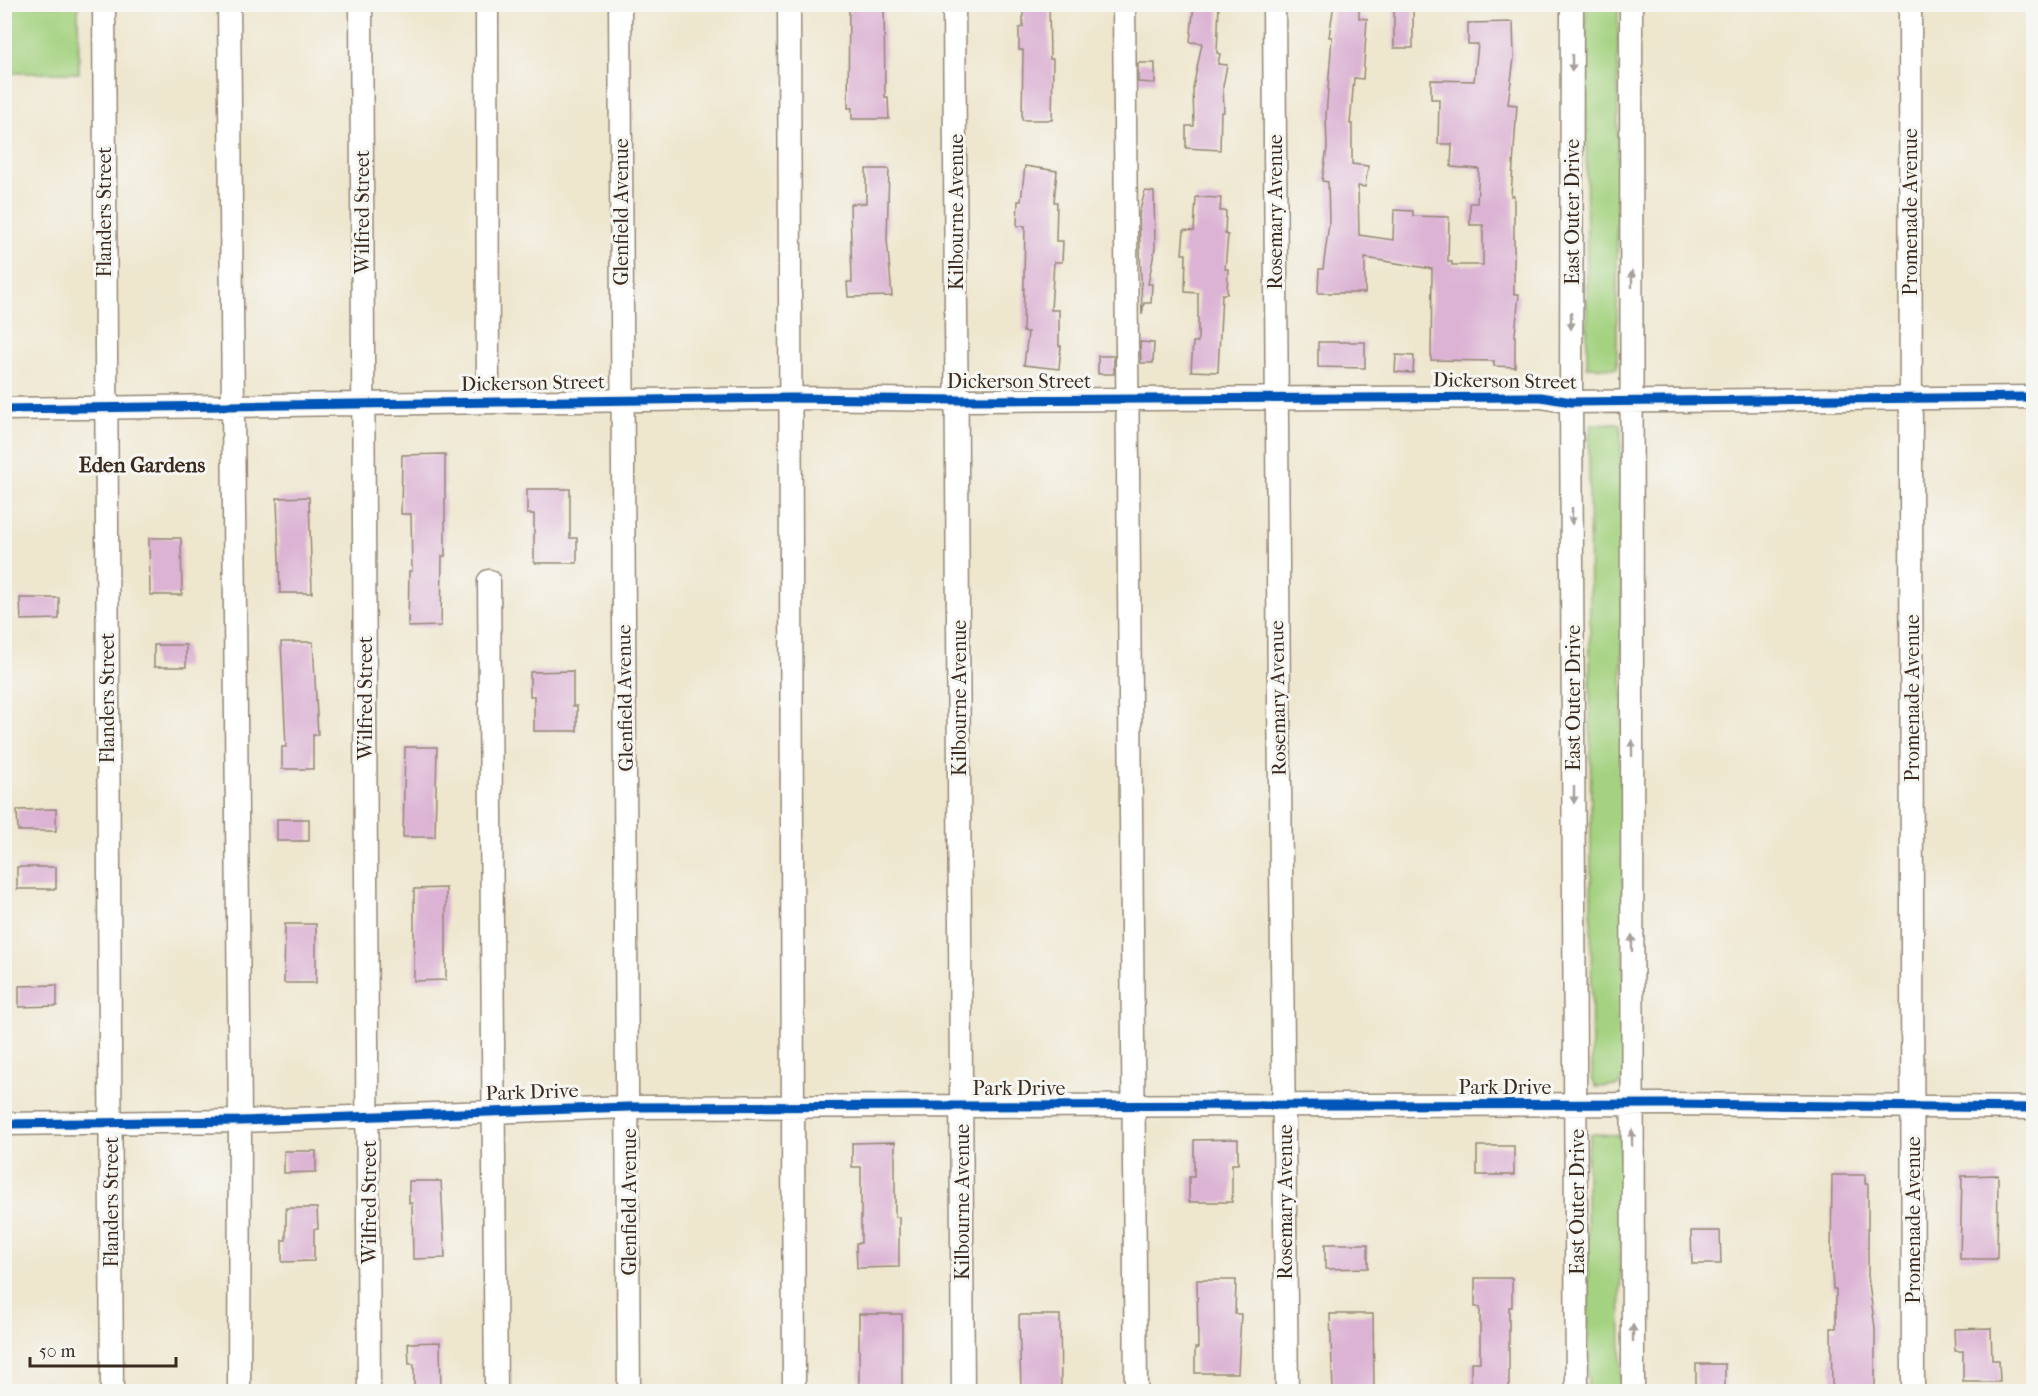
<svg xmlns="http://www.w3.org/2000/svg" width="2038" height="1396" viewBox="0 0 2038 1396" font-family="'IM FELL French Canon',serif">
  <style>
    .green { fill: #a4d280; stroke: #707e4f; stroke-width: 1.5 }
    .building { fill: #dcb3d4 }
    .lines { fill: none; stroke-linecap: round; stroke-linejoin: round }
    .minor-casing { stroke: #948876; stroke-width: 25 }
    .minor { stroke: #fff; stroke-width: 22 }
    .cycleway-casing { stroke: #f6f6f2; stroke-width: 13 }
    .cycleway { stroke: #0057b8; stroke-width: 9 }
    .oneway { fill: #a79f9a }
    .labels { text-anchor: middle; dominant-baseline: central; stroke-width: 6; stroke-linejoin: round; paint-order: stroke }
    .street-label { font-size: 20px; fill: #3b2a1e; stroke: #f6f6f2 }
    .neighbourhood-label { font-size: 21px; font-weight: bold; fill: #3b2a1e; stroke: #f6f6f2 }
  </style>
  <rect width="100%" height="100%" fill="#f6f6f2"/>
  <filter id="ink" filterUnits="userSpaceOnUse"><feTurbulence type="fractalNoise" baseFrequency=".0167" numOctaves="2"/><feDisplacementMap in="SourceGraphic" scale="12" xChannelSelector="R" yChannelSelector="G"/><feConvolveMatrix kernelMatrix="1 2 1 2 8 2 1 2 1" color-interpolation-filters="sRGB"/></filter>
  <filter id="wash" filterUnits="userSpaceOnUse"><feTurbulence type="fractalNoise" baseFrequency=".008" numOctaves="4" result="noise"/><feDisplacementMap in="SourceGraphic" scale="24" xChannelSelector="R" yChannelSelector="G"/><feGaussianBlur stdDeviation="1.35" result="paint"/><feColorMatrix in="noise" values="0 0 0 0 0 0 0 0 0 0 0 0 0 0 0 0 0 1.4 0 .05"/><feComposite in="paint" operator="in"/></filter>
  <g filter="url(#wash)">
    <rect width="100%" height="100%" fill="#eee6cd"/>
    <path class="green" d="M 4,5 L 78,5 L 79,73 L 5,73 Z
      M 1586,5 L 1618,5 L 1617,368 L 1587,367 Z
      M 1616,423 L 1621,424 L 1624,1076 L 1618,1086 L 1596,1087 L 1592,1078 L 1589,438 L 1592,424 Z
      M 1594,1134 L 1619,1135 L 1620,1141 L 1621,1391 L 1588,1392 L 1587,1155 L 1590,1135 Z"/>
    <g id="blocks">
      <path class="building" d="M 849,4 L 884,4 L 885,97 L 888,97 L 889,119 L 852,119 L 852,108 L 848,108 Z
        M 1023,4 L 1049,4 L 1050,59 L 1053,59 L 1052,120 L 1022,120 L 1023,50 L 1019,50 L 1019,28 L 1023,27 Z
        M 1194,4 L 1219,4 L 1217,53 L 1220,54 L 1218,64 L 1227,65 L 1223,86 L 1224,112 L 1221,112 L 1220,150 L 1186,148 L 1186,126 L 1194,126 L 1193,88 L 1202,43 L 1190,42 Z
        M 1334,4 L 1359,4 L 1359,18 L 1367,19 L 1363,79 L 1354,78 L 1350,124 L 1352,124 L 1352,164 L 1368,166 L 1365,187 L 1358,186 L 1359,235 L 1393,240 L 1394,210 L 1413,211 L 1413,216 L 1449,217 L 1448,262 L 1452,262 L 1452,265 L 1483,265 L 1483,225 L 1470,225 L 1470,203 L 1477,203 L 1479,169 L 1451,167 L 1452,144 L 1438,144 L 1439,99 L 1431,99 L 1431,80 L 1474,81 L 1478,44 L 1468,44 L 1468,23 L 1513,22 L 1514,58 L 1508,104 L 1517,105 L 1511,196 L 1514,196 L 1514,294 L 1519,294 L 1515,334 L 1515,367 L 1494,366 L 1494,361 L 1431,360 L 1432,269 L 1365,258 L 1365,293 L 1318,293 L 1319,269 L 1323,269 L 1329,223 L 1328,182 L 1322,181 L 1327,148 L 1326,116 L 1332,37 L 1329,37 Z
        M 1394,4 L 1413,4 L 1413,48 L 1394,48 Z
        M 1138,63 L 1155,63 L 1155,83 L 1138,82 Z
        M 1025,166 L 1057,171 L 1054,202 L 1057,202 L 1056,241 L 1063,241 L 1062,262 L 1054,262 L 1051,310 L 1059,310 L 1059,346 L 1061,346 L 1059,369 L 1024,365 L 1028,332 L 1023,332 L 1025,226 L 1017,226 L 1018,201 L 1021,201 Z
        M 866,169 L 889,169 L 887,239 L 892,296 L 848,297 L 847,282 L 852,282 L 850,204 L 866,203 Z
        M 1145,191 L 1154,192 L 1155,248 L 1148,284 L 1152,284 L 1151,303 L 1144,303 L 1142,315 L 1139,214 Z
        M 1196,197 L 1221,198 L 1220,211 L 1226,211 L 1225,234 L 1228,235 L 1225,269 L 1228,269 L 1227,294 L 1222,294 L 1218,372 L 1191,371 L 1193,342 L 1198,342 L 1198,293 L 1185,292 L 1186,254 L 1182,254 L 1184,230 L 1194,231 Z
        M 1140,342 L 1154,343 L 1153,363 L 1141,363 Z
        M 1318,342 L 1365,342 L 1365,368 L 1318,367 Z
        M 1396,355 L 1414,356 L 1413,373 L 1395,372 Z
        M 1098,356 L 1114,356 L 1114,374 L 1098,374 Z
        M 445,454 L 445,556 L 442,556 L 441,626 L 408,627 L 409,571 L 412,571 L 411,514 L 401,514 L 402,455 Z
        M 527,489 L 570,489 L 570,538 L 577,538 L 577,563 L 534,563 L 534,514 L 527,514 Z
        M 309,497 L 312,593 L 280,593 L 277,498 Z
        M 149,538 L 181,538 L 182,595 L 150,595 Z
        M 20,598 L 59,598 L 59,619 L 21,620 Z
        M 281,642 L 313,642 L 318,735 L 313,735 L 313,769 L 282,769 L 282,747 L 286,747 Z
        M 154,645 L 186,645 L 186,667 L 154,667 Z
        M 573,671 L 573,706 L 577,706 L 577,731 L 534,731 L 534,696 L 530,696 L 530,672 Z
        M 405,747 L 437,747 L 435,837 L 403,837 Z
        M 56,809 L 56,831 L 18,831 L 17,810 Z
        M 277,819 L 309,819 L 309,841 L 277,841 Z
        M 17,867 L 56,867 L 56,889 L 17,889 Z
        M 446,888 L 446,980 L 414,981 L 414,889 Z
        M 285,924 L 316,924 L 316,983 L 284,983 Z
        M 57,985 L 57,1006 L 19,1007 L 19,986 Z
        M 1238,1139 L 1238,1164 L 1232,1164 L 1232,1202 L 1189,1202 L 1189,1177 L 1194,1177 L 1194,1140 Z
        M 895,1142 L 895,1217 L 899,1217 L 899,1267 L 857,1268 L 856,1243 L 861,1243 L 861,1167 L 852,1167 L 852,1143 Z
        M 1477,1146 L 1514,1146 L 1514,1175 L 1477,1175 Z
        M 284,1151 L 316,1151 L 316,1172 L 284,1173 Z
        M 1832,1175 L 1865,1175 L 1865,1184 L 1868,1184 L 1868,1276 L 1875,1328 L 1875,1392 L 1834,1392 L 1832,1383 L 1831,1328 L 1836,1328 L 1836,1289 L 1833,1289 L 1831,1257 Z
        M 1998,1175 L 1997,1259 L 1960,1259 L 1962,1176 Z
        M 409,1181 L 441,1181 L 445,1258 L 413,1259 L 412,1203 L 409,1203 Z
        M 286,1208 L 317,1208 L 318,1229 L 314,1229 L 314,1261 L 282,1262 L 282,1240 L 286,1240 Z
        M 1691,1231 L 1720,1231 L 1721,1264 L 1692,1264 Z
        M 1325,1244 L 1368,1244 L 1368,1268 L 1325,1269 Z
        M 1475,1278 L 1512,1278 L 1512,1307 L 1509,1307 L 1509,1390 L 1471,1390 L 1471,1362 L 1480,1362 L 1480,1307 L 1475,1307 Z
        M 1197,1280 L 1236,1280 L 1235,1314 L 1241,1314 L 1238,1373 L 1195,1373 L 1195,1348 L 1198,1348 Z
        M 859,1314 L 902,1314 L 902,1392 L 859,1392 Z
        M 1330,1314 L 1373,1314 L 1374,1392 L 1333,1392 Z
        M 1019,1315 L 1060,1315 L 1061,1392 L 1021,1392 Z
        M 1991,1328 L 1992,1360 L 1999,1360 L 2000,1382 L 1963,1382 L 1963,1351 L 1955,1351 L 1954,1329 Z
        M 440,1342 L 441,1392 L 414,1392 L 414,1364 L 409,1364 L 408,1343 Z
        M 1696,1364 L 1725,1364 L 1725,1392 L 1696,1392 Z"/>
    </g>
  </g>
  <g filter="url(#ink)">
    <use href="#blocks" fill-opacity="0" stroke="#948876" stroke-width="1.5"/>
    <g class="lines">
      <g class="minor-casing">
        <path id="minor" d="M 104,4 L 112,1392
          M 229,4 L 240,1121 L 239,1392
          M 361,4 L 369,1392
          M 487,4 L 488,402
          M 620,4 L 629,1392
          M 789,4 L 794,1392
          M 954,4 L 963,1392
          M 1124,4 L 1136,1392
          M 1274,4 C 1275,467 1282,929 1287,1392
          M 1572,4 L 1571,402 L 1577,1392
          M 1631,4 L 1633,1392
          M 1910,4 L 1913,1392
          M 4,409 L 792,398 L 959,400 L 1541,397 L 1571,402 L 2034,397
          M 489,581 L 496,1392
          M 4,1124 L 240,1121 L 629,1107 L 1667,1104 L 2034,1108"/>
      </g>
      <use href="#minor" class="minor"/>
      <g class="cycleway-casing">
        <path id="cycleway" d="M 4,409 L 792,398 L 959,400 L 1541,397 L 1571,402 L 2034,397
          M 4,1124 L 240,1121 L 629,1107 L 1667,1104 L 2034,1108"/>
      </g>
      <use href="#cycleway" class="cycleway"/>
    </g>
    <defs><path id="oneway-solid" d="M-6-.8H1V-3.2L6.5 0L1 3.2V.8H-6Z" transform="scale(1.5)"/></defs>
    <g class="oneway">
      <use href="#oneway-solid" transform="translate(1572 63) rotate(90)"/>
      <use href="#oneway-solid" transform="translate(1632 279) rotate(-90)"/>
      <use href="#oneway-solid" transform="translate(1571 321) rotate(90)"/>
      <use href="#oneway-solid" transform="translate(1572 516) rotate(90)"/>
      <use href="#oneway-solid" transform="translate(1632 748) rotate(-90)"/>
      <use href="#oneway-solid" transform="translate(1574 795) rotate(90)"/>
      <use href="#oneway-solid" transform="translate(1632 943) rotate(-90)"/>
      <use href="#oneway-solid" transform="translate(1632 1138) rotate(-90)"/>
      <use href="#oneway-solid" transform="translate(1633 1333) rotate(-90)"/>
    </g>
  </g>
  <g class="labels">
    <g class="street-label">
      <text transform="translate(104 212) rotate(-90)">Flanders Street</text>
      <text transform="translate(362 212) rotate(-90)">Wilfred Street</text>
      <text transform="translate(621 212) rotate(-90)">Glenfield Avenue</text>
      <text transform="translate(956 212) rotate(-90)">Kilbourne Avenue</text>
      <text transform="translate(1275 212) rotate(-90)">Rosemary Avenue</text>
      <text transform="translate(1572 212) rotate(-90)">East Outer Drive</text>
      <text transform="translate(1910 212) rotate(-90)">Promenade Avenue</text>
      <text x="1019" y="381">Dickerson Street</text>
      <text transform="translate(1505 381) rotate(1)">Dickerson Street</text>
      <text transform="translate(533 383) rotate(-1)">Dickerson Street</text>
      <text transform="translate(107 698) rotate(-90)">Flanders Street</text>
      <text transform="translate(365 698) rotate(-90)">Wilfred Street</text>
      <text transform="translate(625 698) rotate(-91)">Glenfield Avenue</text>
      <text transform="translate(959 698) rotate(-90)">Kilbourne Avenue</text>
      <text transform="translate(1278 698) rotate(-91)">Rosemary Avenue</text>
      <text transform="translate(1573 698) rotate(-90)">East Outer Drive</text>
      <text transform="translate(1912 698) rotate(-90)">Promenade Avenue</text>
      <text x="1505" y="1087">Park Drive</text>
      <text x="1019" y="1088">Park Drive</text>
      <text transform="translate(532 1092) rotate(-2)">Park Drive</text>
      <text transform="translate(111 1202) rotate(-90)">Flanders Street</text>
      <text transform="translate(369 1202) rotate(-90)">Wilfred Street</text>
      <text transform="translate(629 1202) rotate(-90)">Glenfield Avenue</text>
      <text transform="translate(962 1202) rotate(-90)">Kilbourne Avenue</text>
      <text transform="translate(1285 1202) rotate(-90)">Rosemary Avenue</text>
      <text transform="translate(1577 1202) rotate(-90)">East Outer Drive</text>
      <text transform="translate(1913 1220) rotate(-90)">Promenade Avenue</text>
    </g>
    <g class="neighbourhood-label">
      <text x="142" y="465">Eden Gardens</text>
    </g>
  </g>
  <rect width="2038" height="1396" fill="none" stroke="#f6f6f2" stroke-width="24"/>
  <path d="M30 1357v9h146v-9" fill="none" stroke="#3b2a1e" stroke-width="3"/>
  <text x="39" y="1357" font-size="18" fill="#3b2a1e" stroke="#f6f6f2" stroke-width="4.5" paint-order="stroke">50 m</text>
</svg>
